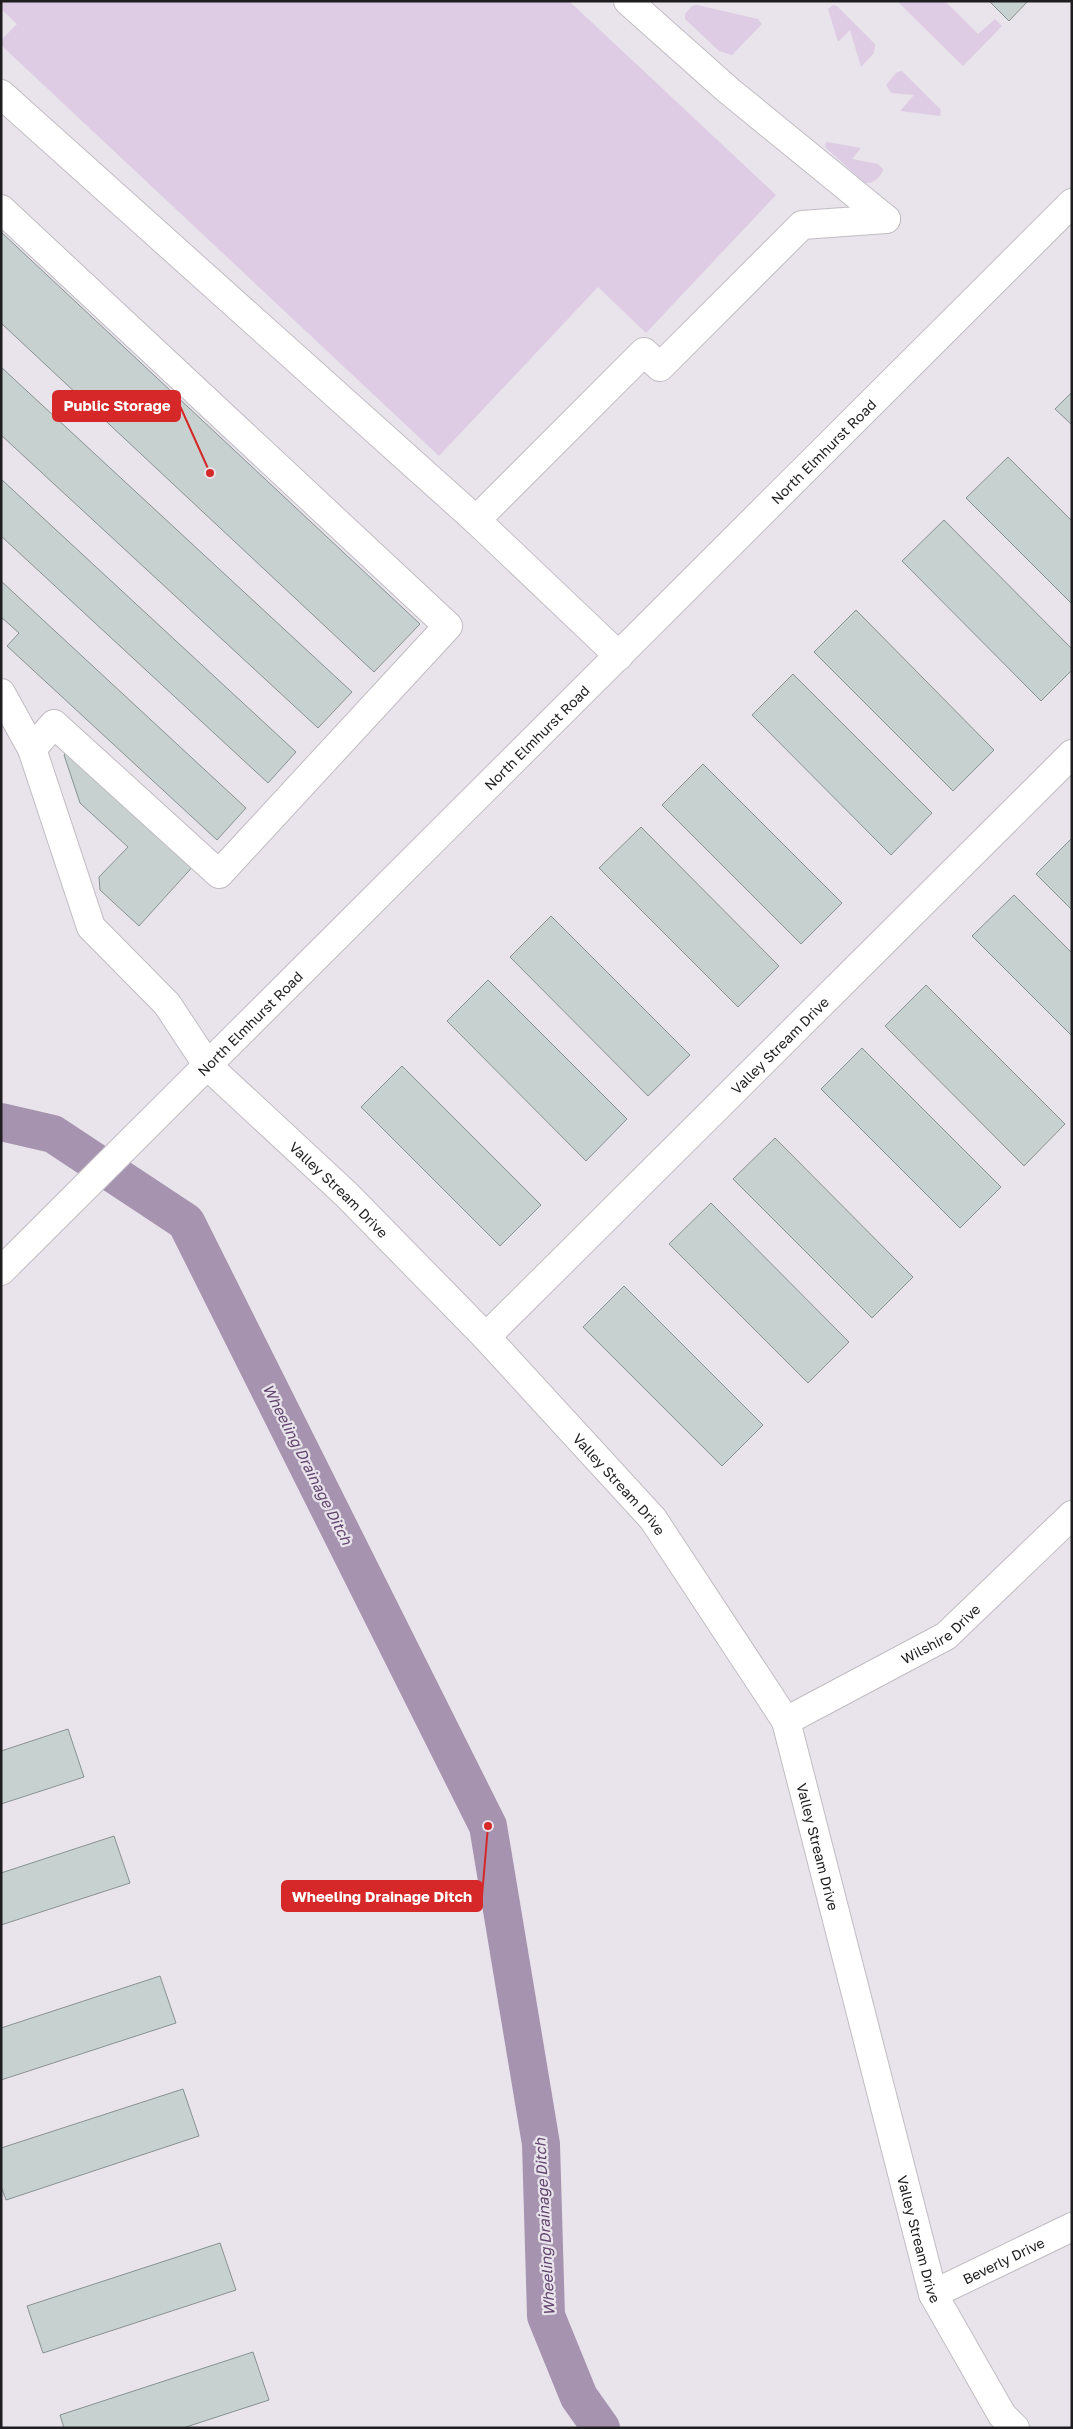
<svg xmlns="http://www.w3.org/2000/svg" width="1073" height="2429" viewBox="0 0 1073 2429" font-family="'Golos Text',sans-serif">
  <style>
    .green { fill: #ddcce4 }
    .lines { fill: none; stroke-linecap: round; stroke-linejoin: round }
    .canal { stroke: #a693af; stroke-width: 38 }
    .building { fill: #c7d1cf; stroke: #889290 }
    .minor-casing { stroke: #c1bcc3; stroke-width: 30 }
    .major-casing { stroke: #c1bcc3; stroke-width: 30 }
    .minor { stroke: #fff; stroke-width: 28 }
    .major { stroke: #fff; stroke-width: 28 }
    .labels { text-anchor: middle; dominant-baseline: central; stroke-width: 4.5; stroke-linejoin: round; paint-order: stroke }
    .street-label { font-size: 14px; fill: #1e1d1f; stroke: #e9e4eb }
    .water-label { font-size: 15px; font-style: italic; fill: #61436d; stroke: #e9e4eb }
    .leader { fill: none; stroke: #d62828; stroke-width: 2 }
    .callout-dot { fill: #d62828; stroke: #e9e4eb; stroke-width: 2 }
    .callout { fill: #d62828; stroke: #d62828; stroke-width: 2 }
    .callout-label { font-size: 15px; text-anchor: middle; font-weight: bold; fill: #fff }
  </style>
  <rect width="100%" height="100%" fill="#e9e4eb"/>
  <path class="green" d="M 1,1 L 569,1 L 776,195 L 646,333 L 598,287 L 439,456 L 1,45 L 1,40 L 17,24 L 1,9 Z
    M 900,1 L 945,1 L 978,34 L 995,19 L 1002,26 L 963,66 L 899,3 Z
    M 697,5 L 758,19 L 762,24 L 732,55 L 719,51 L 685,19 L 685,14 L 692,6 Z
    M 833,5 L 837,6 L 875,44 L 874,53 L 861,67 L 850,30 L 838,42 L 828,9 Z
    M 902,71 L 941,110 L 940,116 L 900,111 L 914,95 L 891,93 L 886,85 L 897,72 Z
    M 827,142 L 861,148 L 852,159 L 878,164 L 883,169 C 882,177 873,184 865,183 L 826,148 L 825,144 Z"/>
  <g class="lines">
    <path class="canal" d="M 1,1122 L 53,1134 L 186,1222 L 488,1826 L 541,2144 L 546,2316 L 579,2397 L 601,2428"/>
  </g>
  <path class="building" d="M 989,1 L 1028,1 L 1009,21 Z
    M 1,232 L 420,624 L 374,672 L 1,323 Z
    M 1,367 L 352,692 L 318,728 L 1,435 Z
    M 1072,392 L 1072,425 L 1055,409 Z
    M 1008,457 L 1072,521 L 1072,604 L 966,498 Z
    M 1,479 L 296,752 L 268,783 L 1,536 Z
    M 944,520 L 1072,649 L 1072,670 L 1041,701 L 902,561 Z
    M 1,581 L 246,808 L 217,840 L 7,646 L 19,633 L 1,617 Z
    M 856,610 L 994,750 L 953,791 L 814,652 Z
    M 793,674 L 932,813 L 891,855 L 752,715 Z
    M 70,749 L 196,863 L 139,926 L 100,890 L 99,877 L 128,847 L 80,803 L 64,755 Z
    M 703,764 L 842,903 L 801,944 L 662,805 Z
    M 641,827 L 779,966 L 738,1007 L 599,868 Z
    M 1072,838 L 1072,910 L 1036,874 Z
    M 1014,895 L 1072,953 L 1072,1036 L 972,936 Z
    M 551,916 L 690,1055 L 648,1096 L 510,957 Z
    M 488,980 L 627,1119 L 586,1161 L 447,1021 Z
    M 926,985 L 1065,1124 L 1024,1166 L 885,1026 Z
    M 862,1048 L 1001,1187 L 960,1228 L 821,1089 Z
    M 402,1066 L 541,1205 L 500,1246 L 361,1107 Z
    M 775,1138 L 913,1277 L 872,1318 L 733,1179 Z
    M 711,1203 L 849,1342 L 808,1383 L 669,1244 Z
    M 624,1286 L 763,1425 L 722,1466 L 583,1327 Z
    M 68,1729 L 84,1777 L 1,1804 L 1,1751 Z
    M 114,1836 L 130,1883 L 1,1925 L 1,1873 Z
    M 160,1976 L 176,2023 L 1,2080 L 1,2028 Z
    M 183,2089 L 199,2136 L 6,2200 L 1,2186 L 1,2148 Z
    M 220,2243 L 236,2290 L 43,2353 L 27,2306 Z
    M 253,2352 L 269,2400 L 183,2428 L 64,2428 L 60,2415 Z"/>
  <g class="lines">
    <g class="minor-casing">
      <g id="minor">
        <path d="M 628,1 L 728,90 L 886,219"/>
        <path d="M 1,94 L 476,520 L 619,656"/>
        <path d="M 1,209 L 448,626 L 219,874 L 54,724 L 32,749"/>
        <path d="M 476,520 L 644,352 L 660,367 L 802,225 L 886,219"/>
        <path id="s1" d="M 1,693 L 32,749 L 91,927 L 167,1004 L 208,1066 L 347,1195 L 486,1337 L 653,1519 L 786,1721 L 933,2294 L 1002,2415 L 1015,2428"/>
        <path id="s2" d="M 486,1337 L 1072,754"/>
        <path id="s3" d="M 786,1721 L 946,1636 L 1072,1515"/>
        <path id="s4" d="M 933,2294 L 1072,2227"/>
      </g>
    </g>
    <g class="major-casing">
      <g id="major">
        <path id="s5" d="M 1,1271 L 1072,203"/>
      </g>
    </g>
    <use href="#minor" class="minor"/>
    <use href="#major" class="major"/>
  </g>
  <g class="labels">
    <g class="street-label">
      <text stroke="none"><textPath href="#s5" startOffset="1161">North Elmhurst Road</textPath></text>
      <text stroke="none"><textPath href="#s5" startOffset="756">North Elmhurst Road</textPath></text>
      <text stroke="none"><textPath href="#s5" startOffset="351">North Elmhurst Road</textPath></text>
      <text stroke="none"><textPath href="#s2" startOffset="414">Valley Stream Drive</textPath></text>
      <text stroke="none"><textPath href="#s1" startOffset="614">Valley Stream Drive</textPath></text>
      <text stroke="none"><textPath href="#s1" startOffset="1021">Valley Stream Drive</textPath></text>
      <text stroke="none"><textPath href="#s3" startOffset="178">Wilshire Drive</textPath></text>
      <text stroke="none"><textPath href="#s1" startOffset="1441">Valley Stream Drive</textPath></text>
      <text stroke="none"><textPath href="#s1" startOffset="1846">Valley Stream Drive</textPath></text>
      <text stroke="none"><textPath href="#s4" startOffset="78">Beverly Drive</textPath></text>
    </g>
    <g class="water-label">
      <text transform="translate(308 1464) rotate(63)">Wheeling Drainage Ditch</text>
      <text transform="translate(544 2227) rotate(-93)">Wheeling Drainage Ditch</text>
    </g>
  </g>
  <path class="leader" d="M210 473L180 406M488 1826L482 1896"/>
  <g class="callout-dot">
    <circle cx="210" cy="473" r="5"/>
    <circle cx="488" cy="1826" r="5"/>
  </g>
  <g class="callout">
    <rect x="53" y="391" width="127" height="30" rx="5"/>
    <rect x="282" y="1881" width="200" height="30" rx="5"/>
  </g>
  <g class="callout-label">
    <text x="117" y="411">Public Storage</text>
    <text x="382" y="1902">Wheeling Drainage Ditch</text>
  </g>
  <rect width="1073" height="2429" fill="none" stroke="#1e1d1f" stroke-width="5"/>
</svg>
